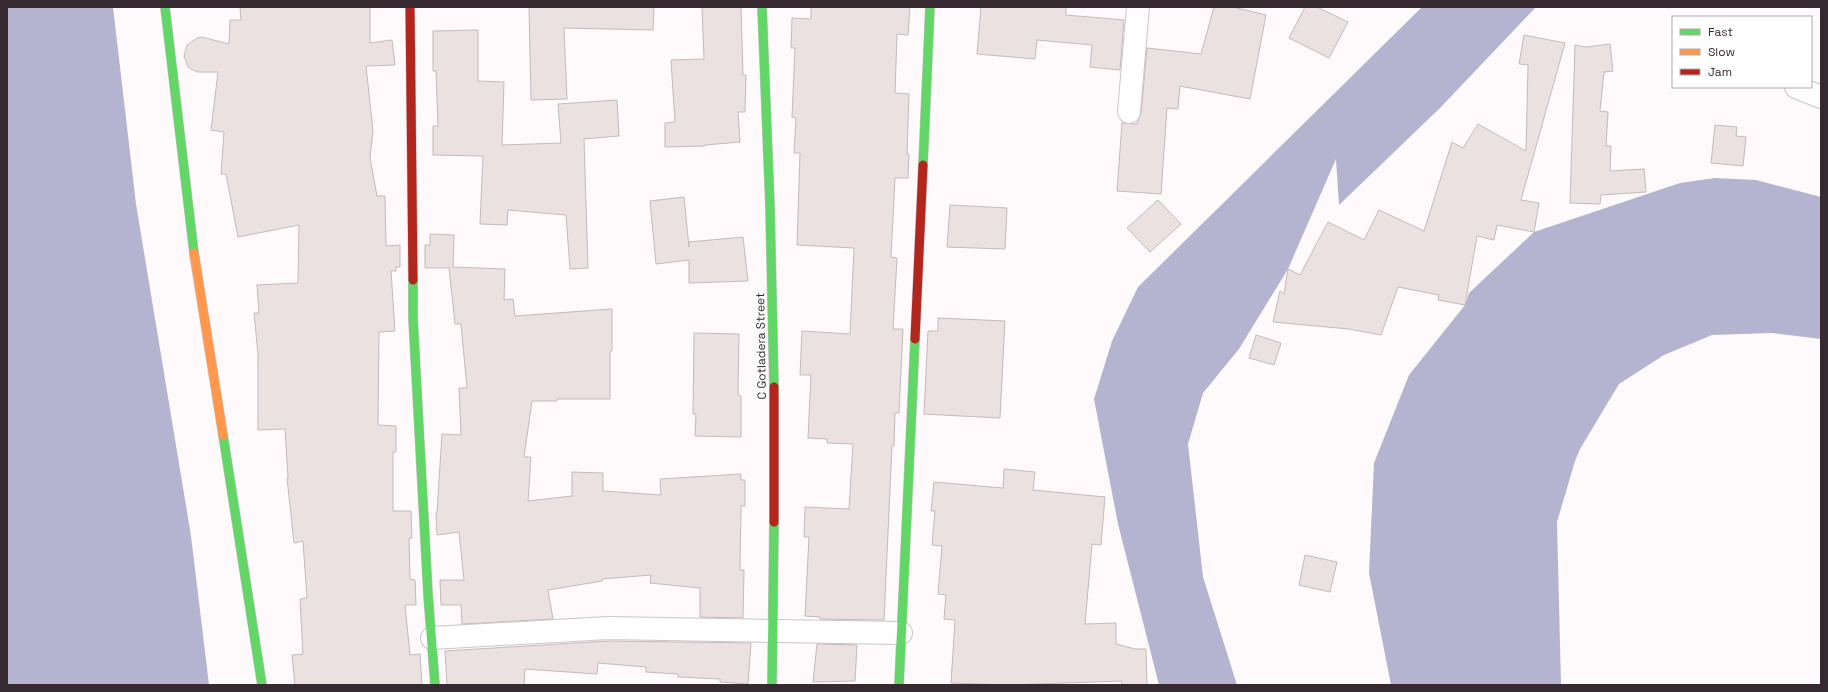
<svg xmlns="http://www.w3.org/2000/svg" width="1828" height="692" viewBox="0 0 1828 692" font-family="'Space Grotesk',sans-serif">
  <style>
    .water { fill: #b4b4d0 }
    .building { fill: #ece1e1; stroke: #c3babb }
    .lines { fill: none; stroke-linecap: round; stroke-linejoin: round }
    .street-casing { stroke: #cdc4c8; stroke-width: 24 }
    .fast-casing { stroke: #cdc4c8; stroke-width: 10 }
    .slow-casing { stroke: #cdc4c8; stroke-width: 10 }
    .jam-casing { stroke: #cdc4c8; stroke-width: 10 }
    .street { stroke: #fffefe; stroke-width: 22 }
    .fast { stroke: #63d668; stroke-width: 9 }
    .slow { stroke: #ff974d; stroke-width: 9 }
    .jam { stroke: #b3261e; stroke-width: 9 }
    .labels { text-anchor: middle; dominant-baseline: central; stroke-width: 4; stroke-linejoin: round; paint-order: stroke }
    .street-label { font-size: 12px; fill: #362930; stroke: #fff }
  </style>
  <rect width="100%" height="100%" fill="#fef9fb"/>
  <path class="water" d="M 7,7 L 113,7 L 136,204 L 191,536 L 209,685 L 7,685 Z
    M 1422,7 L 1536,7 L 1440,108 L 1339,205 L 1336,159 L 1288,269 L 1239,349 L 1203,393 L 1188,444 L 1203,577 L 1237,685 L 1159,685 L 1118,524 L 1094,399 L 1112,341 L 1138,287 Z
    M 1715,178 L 1756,180 L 1821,197 L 1821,339 L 1772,333 L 1712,335 L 1664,355 L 1619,384 L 1580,449 L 1575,461 L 1557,522 L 1561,685 L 1391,685 L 1369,573 L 1374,463 L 1409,375 L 1465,305 L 1469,293 L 1534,232 L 1680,183 Z"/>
  <path class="building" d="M 240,7 L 370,7 L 370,43 L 392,40 L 395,65 L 366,66 L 373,131 L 370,158 L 377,196 L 385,196 L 386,246 L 400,245 L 400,267 L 396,267 L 396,271 L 391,271 L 395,331 L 379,332 L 378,425 L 396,426 L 396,452 L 393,452 L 393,511 L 411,511 L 412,538 L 409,538 L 410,579 L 415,580 L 416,605 L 405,605 L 410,655 L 420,654 L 422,685 L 295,685 L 292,655 L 303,654 L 300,599 L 307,598 L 303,541 L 294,543 L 287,478 L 288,478 L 285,429 L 258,430 L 258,354 L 254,313 L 259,313 L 257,285 L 298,283 L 299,225 L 238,237 L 226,174 L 221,174 L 224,132 L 211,130 L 218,72 L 198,72 L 193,70 L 188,67 L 184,56 L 187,45 L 197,38 L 202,37 L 229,44 L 230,20 L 241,20 Z
    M 529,7 L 654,7 L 653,30 L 564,28 L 567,99 L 531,100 Z
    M 702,7 L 741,7 L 743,75 L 746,75 L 745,112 L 738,112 L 740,142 L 705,145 L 705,146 L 665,147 L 665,123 L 675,122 L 671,60 L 704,59 Z
    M 811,7 L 910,7 L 908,35 L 897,34 L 895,93 L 909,94 L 907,154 L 909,154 L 908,178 L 895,178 L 891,257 L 897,258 L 893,329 L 903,329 L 899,413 L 895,413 L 894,446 L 892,446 L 884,620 L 820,619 L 820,617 L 805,616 L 809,537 L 804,537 L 805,507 L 849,509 L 853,444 L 827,443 L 827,439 L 808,438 L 811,375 L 800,375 L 802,331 L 850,334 L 854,248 L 797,245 L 800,153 L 794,153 L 796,118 L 792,117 L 795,48 L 791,48 L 792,18 L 811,19 Z
    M 981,7 L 1066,7 L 1066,15 L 1124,20 L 1120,70 L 1090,67 L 1092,45 L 1037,40 L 1035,59 L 977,54 Z
    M 1214,7 L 1233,7 L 1266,15 L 1250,99 L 1180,86 L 1178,109 L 1167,108 L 1161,194 L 1117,191 L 1122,123 L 1137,124 L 1141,113 L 1147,48 L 1201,54 Z
    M 1305,7 L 1317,7 L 1348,22 L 1329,58 L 1289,38 Z
    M 478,30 L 478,81 L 504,82 L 502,145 L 561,143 L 558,104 L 617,100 L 619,136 L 584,139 L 588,268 L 570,269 L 566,215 L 508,210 L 507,225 L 480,224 L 483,156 L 433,155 L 433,126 L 438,126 L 436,71 L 433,71 L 433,31 Z
    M 1524,35 L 1565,43 L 1521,200 L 1539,203 L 1534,232 L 1497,225 L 1494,240 L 1477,236 L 1465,305 L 1438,300 L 1439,295 L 1398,287 L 1381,335 L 1349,329 L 1273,322 L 1280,291 L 1284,294 L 1288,269 L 1300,275 L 1328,222 L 1364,240 L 1379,210 L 1424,231 L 1452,142 L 1463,148 L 1478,124 L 1526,151 L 1528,65 L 1519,64 Z
    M 1610,44 L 1613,71 L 1604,72 L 1600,111 L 1608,112 L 1606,146 L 1611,146 L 1610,171 L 1644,169 L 1646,192 L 1601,195 L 1600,204 L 1570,203 L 1575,45 L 1586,47 Z
    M 1715,125 L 1737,127 L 1736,136 L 1746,137 L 1743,166 L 1711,163 Z
    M 684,197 L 689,247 L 689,242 L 743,237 L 748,281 L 689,283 L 689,260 L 656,264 L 650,201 Z
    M 1158,200 L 1181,224 L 1150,252 L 1127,228 Z
    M 950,205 L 1007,208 L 1005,249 L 947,247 Z
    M 430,234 L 454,235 L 453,267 L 505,269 L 504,300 L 513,299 L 515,316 L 612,309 L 612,351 L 610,351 L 610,399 L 557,399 L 557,401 L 532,401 L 524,457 L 531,457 L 528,501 L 572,496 L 572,472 L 603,473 L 603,491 L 661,495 L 660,479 L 741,474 L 741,480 L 745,480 L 745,506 L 741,506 L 740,570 L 744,570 L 743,618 L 700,617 L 700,588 L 650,583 L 651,575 L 602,579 L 602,581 L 548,590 L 553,619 L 462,624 L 461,605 L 441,605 L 440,580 L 464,580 L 459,532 L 437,535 L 436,512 L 437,512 L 442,434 L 461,435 L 459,388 L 467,388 L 461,324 L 455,324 L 449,268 L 425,268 L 425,245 L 430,245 Z
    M 938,318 L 1005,321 L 1000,418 L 924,414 L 928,331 L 938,331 Z
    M 694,333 L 739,334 L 738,395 L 741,396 L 741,437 L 695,436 L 696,414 L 693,414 Z
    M 1256,335 L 1281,343 L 1274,365 L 1249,358 Z
    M 1004,469 L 1035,472 L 1033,490 L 1105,497 L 1101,545 L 1092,544 L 1085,624 L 1116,623 L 1116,644 L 1135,649 L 1146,649 L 1147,685 L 1122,685 L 1122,681 L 1008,685 L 951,683 L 955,620 L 944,619 L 946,595 L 938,594 L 942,546 L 932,545 L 935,511 L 931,511 L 934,482 L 1003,488 Z
    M 1305,555 L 1337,562 L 1330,592 L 1299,585 Z
    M 608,641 L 751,643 L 748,684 L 720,682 L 720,679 L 678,677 L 678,674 L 646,672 L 646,667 L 598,663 L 597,674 L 525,669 L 524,685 L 447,685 L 445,651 Z
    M 817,644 L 857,645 L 855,681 L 813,682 Z"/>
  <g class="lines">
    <g class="street-casing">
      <path id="street" d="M 1796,87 L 1821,97
        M 1129,112 L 1138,7
        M 432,638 L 608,628 L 901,633"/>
    </g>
    <g class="fast-casing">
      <path id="fast" d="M 165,7 L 194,253
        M 762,7 L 770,207 L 774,387
        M 923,165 L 930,7
        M 413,280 L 413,318 L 428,594 L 435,685
        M 223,435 L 262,685
        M 772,685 L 774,522
        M 899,685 L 915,339"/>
    </g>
    <g class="slow-casing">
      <path id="slow" d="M 194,253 L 223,435"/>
    </g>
    <g class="jam-casing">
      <path id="jam" d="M 410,7 L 413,280
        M 915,339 L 923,165
        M 774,522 L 774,387"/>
    </g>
    <use href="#street" class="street"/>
    <use href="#fast" class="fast"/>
    <use href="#slow" class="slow"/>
    <use href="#jam" class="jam"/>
  </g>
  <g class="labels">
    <g class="street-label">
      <text transform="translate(761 346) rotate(-91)">C Gotladera Street</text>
    </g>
  </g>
  <rect width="1828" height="692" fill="none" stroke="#362930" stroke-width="16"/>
  <rect x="1672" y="16" width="140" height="72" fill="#ffffff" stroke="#afa9ac"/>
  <rect x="1680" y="29" width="20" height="6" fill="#63d668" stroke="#afa9ac"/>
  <text x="1708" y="36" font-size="12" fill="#362930">Fast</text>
  <rect x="1680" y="49" width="20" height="6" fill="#ff974d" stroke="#afa9ac"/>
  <text x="1708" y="56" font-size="12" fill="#362930">Slow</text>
  <rect x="1680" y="69" width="20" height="6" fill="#b3261e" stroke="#afa9ac"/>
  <text x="1708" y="76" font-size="12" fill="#362930">Jam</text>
</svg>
